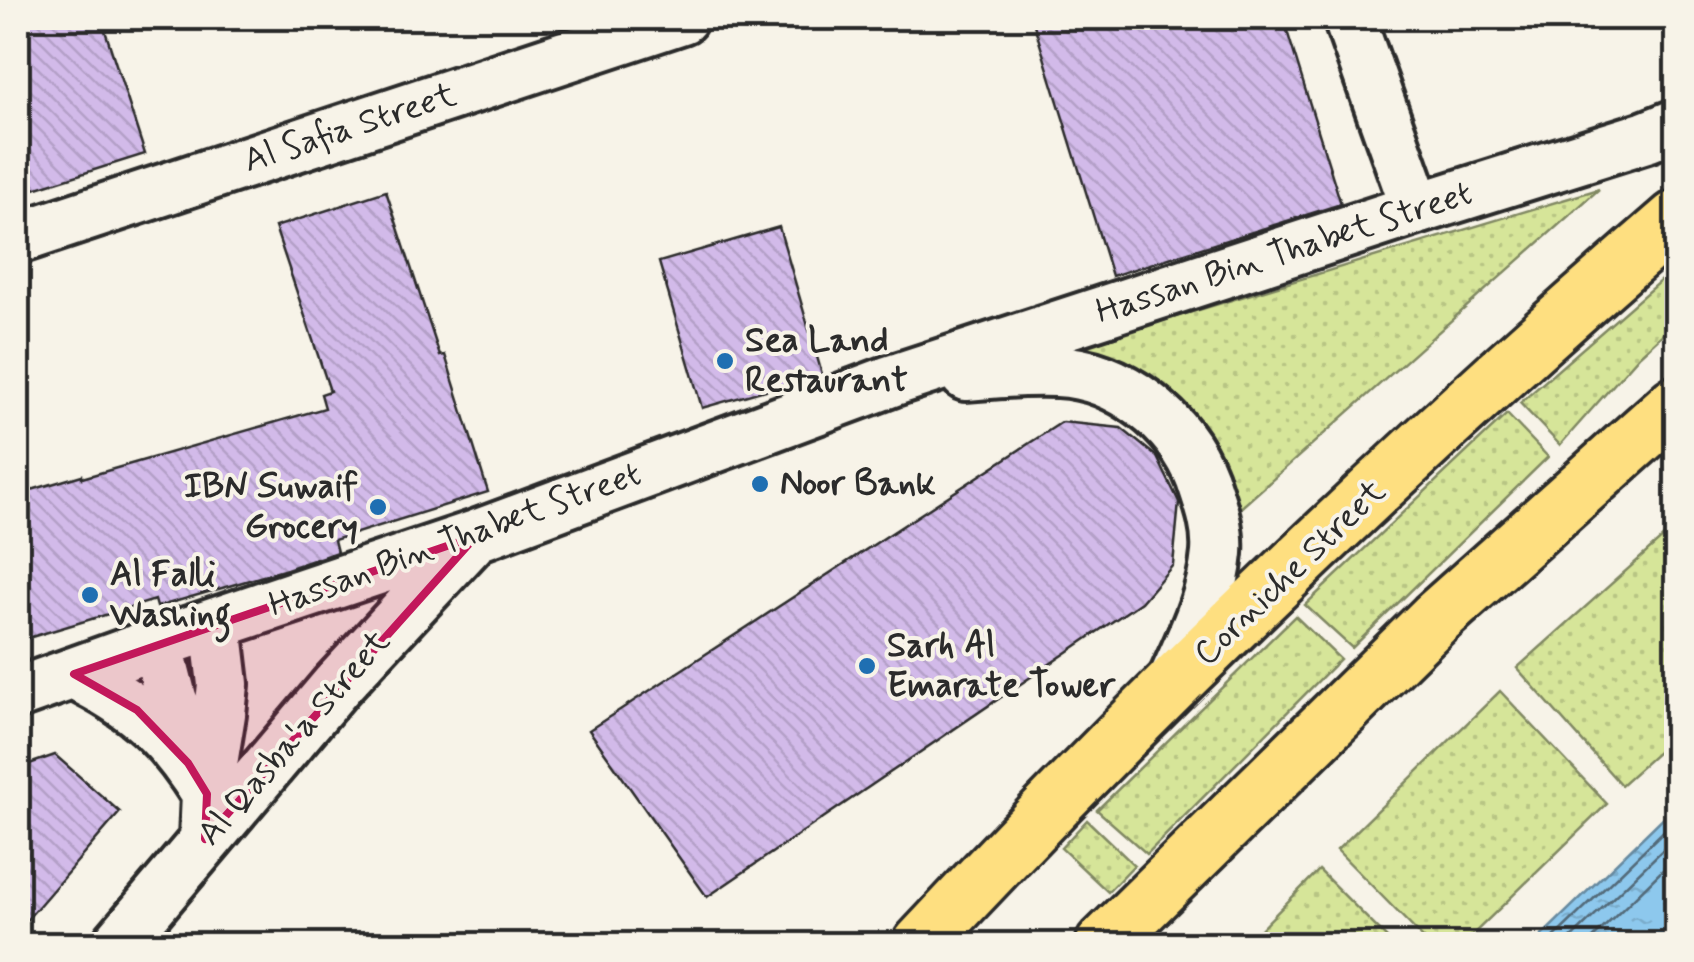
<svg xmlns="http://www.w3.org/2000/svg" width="1694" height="962" viewBox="0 0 1694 962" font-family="Mynerve,sans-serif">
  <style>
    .grass { fill: url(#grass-dots); stroke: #808862; stroke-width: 2.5 }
    .water { fill: url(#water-ripples); stroke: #66899f; stroke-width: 2.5 }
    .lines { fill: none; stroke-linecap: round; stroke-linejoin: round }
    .shore { stroke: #526a79; stroke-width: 2.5 }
    .building { fill: url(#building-back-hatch); stroke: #2b2b2b; stroke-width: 2.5 }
    .minor-casing { stroke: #2b2b2b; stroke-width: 58 }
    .major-casing { stroke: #2b2b2b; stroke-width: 62 }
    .minor { stroke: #f7f3e8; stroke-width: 50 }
    .major { stroke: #fedf80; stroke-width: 55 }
    .marked { fill: #c2185b; fill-opacity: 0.2; stroke: #c2185b; stroke-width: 8; stroke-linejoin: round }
    .poi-dot { fill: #1f6fb2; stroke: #f7f3e8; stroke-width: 4 }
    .labels { text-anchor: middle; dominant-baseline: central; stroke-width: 8; stroke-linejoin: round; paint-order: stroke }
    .street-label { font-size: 35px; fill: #2b2b2b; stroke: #f7f3e8 }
    .poi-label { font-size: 35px; font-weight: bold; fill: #2b2b2b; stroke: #f7f3e8; text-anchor: start }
  </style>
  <defs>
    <pattern id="grass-dots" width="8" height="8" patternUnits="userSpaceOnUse" patternTransform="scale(2.5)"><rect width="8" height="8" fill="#d6e599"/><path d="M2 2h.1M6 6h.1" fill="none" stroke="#b8c584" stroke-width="1.8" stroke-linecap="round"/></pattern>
    <pattern id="water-ripples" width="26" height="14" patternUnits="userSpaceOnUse" patternTransform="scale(2.5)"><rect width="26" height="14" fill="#8dc8ed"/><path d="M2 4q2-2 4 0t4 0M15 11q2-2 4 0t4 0" fill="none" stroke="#7aaccb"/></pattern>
    <pattern id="building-back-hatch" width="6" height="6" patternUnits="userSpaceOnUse" patternTransform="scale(2.5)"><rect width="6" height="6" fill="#d2bae9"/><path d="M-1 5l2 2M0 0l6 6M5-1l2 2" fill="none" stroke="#b4a0c8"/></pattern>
  </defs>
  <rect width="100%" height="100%" fill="#f7f3e8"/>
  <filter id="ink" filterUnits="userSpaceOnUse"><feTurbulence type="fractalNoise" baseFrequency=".01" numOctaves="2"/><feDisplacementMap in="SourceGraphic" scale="20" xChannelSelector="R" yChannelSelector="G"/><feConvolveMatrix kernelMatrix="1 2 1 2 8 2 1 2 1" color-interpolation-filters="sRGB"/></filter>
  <g filter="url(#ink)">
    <path class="grass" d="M 1599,189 L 1235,513 L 1222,462 L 1187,405 L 1151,379 L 1083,345 Z
      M 1676,267 L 1676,322 L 1640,355 L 1560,445 L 1520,403 Z
      M 1507,414 L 1548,457 L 1352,648 L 1305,605 Z
      M 1676,526 L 1676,736 L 1621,785 L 1517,668 Z
      M 1295,616 L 1340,659 L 1147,854 L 1097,810 Z
      M 1500,691 L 1607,804 L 1463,944 L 1429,944 L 1337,850 Z
      M 1087,820 L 1134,865 L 1108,892 L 1061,848 Z
      M 1319,870 L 1393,944 L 1246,944 Z"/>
    <path class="water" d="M 1676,805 L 1676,944 L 1533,944 Z"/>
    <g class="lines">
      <path class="shore" d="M 1547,944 L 1676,819
        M 1565,944 L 1676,837
        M 1587,944 L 1676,857"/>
    </g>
    <path class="building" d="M 18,18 L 101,18 L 145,154 L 18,194 Z
      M 1032,18 L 1283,18 L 1341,204 L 1112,276 Z
      M 386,191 L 440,356 L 445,355 L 488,492 L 334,540 L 337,552 L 287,569 L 157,607 L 155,600 L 18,641 L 18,494 L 82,475 L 82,478 L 325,408 L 321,394 L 330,391 L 275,227 Z
      M 779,227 L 822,374 L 702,408 L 659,262 Z
      M 1062,422 L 1121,428 L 1157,457 L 1179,502 L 1173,565 L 1141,602 L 707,897 L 589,730 Z
      M 55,755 L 120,812 L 18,930 L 18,768 Z"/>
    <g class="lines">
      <g class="minor-casing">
        <path id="minor" d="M 1349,18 L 1417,209
          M 18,238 L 682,18
          M 966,375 C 996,372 1026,370 1057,371 C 1120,374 1180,421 1202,479 C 1210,503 1219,527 1217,553 C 1213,599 1191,641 1173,682
          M 157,643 L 171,698 L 193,756
          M 74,674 C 137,704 170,735 207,794
          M 18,693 L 157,643 L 476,536 L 891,381 L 1417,209 L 1646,137 L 1676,125
          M 205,839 L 207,794 L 220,714 L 223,684 L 216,625
          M 118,944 L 337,685 L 470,542"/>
      </g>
      <g class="major-casing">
        <path id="major" d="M 921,944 C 1158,689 1413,447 1676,219
          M 1104,944 L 1435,619 L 1676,404"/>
      </g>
      <use href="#minor" class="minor"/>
      <use href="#major" class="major"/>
    </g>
  </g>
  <path class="marked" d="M 476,536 L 205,839 L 207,794 L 188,763 L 137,710 L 74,674 Z"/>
  <g class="poi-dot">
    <circle cx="725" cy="361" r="10"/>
    <circle cx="760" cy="484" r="10"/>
    <circle cx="378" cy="507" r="10"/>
    <circle cx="90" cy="595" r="10"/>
    <circle cx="867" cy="666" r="10"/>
  </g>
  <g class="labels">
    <g class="street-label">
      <text transform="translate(350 128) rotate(-18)">Al Safia Street</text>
      <text transform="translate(1284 253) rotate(-18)">Hassan Bin Thabet Street</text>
      <text transform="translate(455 540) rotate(-20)">Hassan Bin Thabet Street</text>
      <text transform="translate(1290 573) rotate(-44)">Corniche Street</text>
      <text transform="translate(294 738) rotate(-49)">Al Qasba'a Street</text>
    </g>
    <g class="poi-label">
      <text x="745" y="341">Sea Land<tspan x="745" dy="40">Restaurant</tspan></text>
      <text x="780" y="484">Noor Bank</text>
      <text x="358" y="487" text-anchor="end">IBN Suwaif<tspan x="358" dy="40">Grocery</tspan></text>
      <text x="110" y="575">Al Falli<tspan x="110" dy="40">Washing</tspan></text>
      <text x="887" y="646">Sarh Al<tspan x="887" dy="40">Emarate Tower</tspan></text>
    </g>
  </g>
  <rect width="1694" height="962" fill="none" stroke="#f7f3e8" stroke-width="60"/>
  <rect x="30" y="30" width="1634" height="902" fill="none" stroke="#2b2b2b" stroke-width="4" filter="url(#ink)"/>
</svg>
